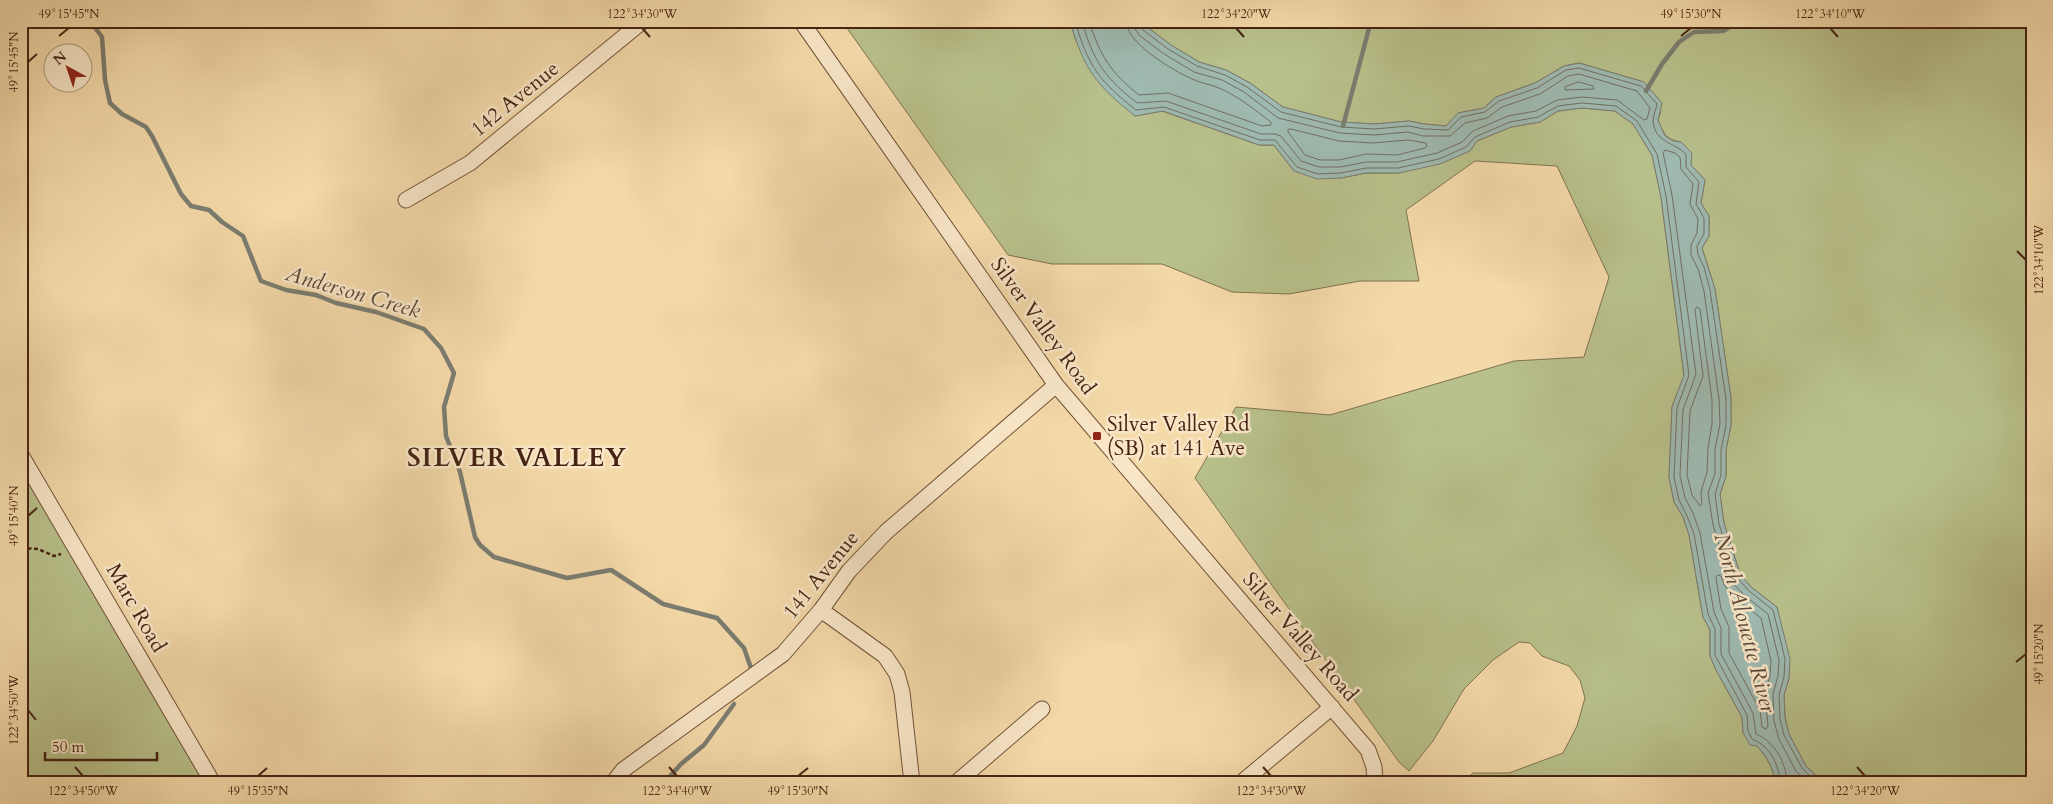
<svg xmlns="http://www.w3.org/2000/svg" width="2053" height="804" viewBox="0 0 2053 804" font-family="Cardo,serif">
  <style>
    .green { fill: #b8c08b; stroke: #7f724f }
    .water { fill: #9eb9b0; stroke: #7b7d71 }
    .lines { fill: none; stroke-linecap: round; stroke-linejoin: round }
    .shore { stroke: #726e62; stroke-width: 1 }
    .stream { stroke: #7b7d71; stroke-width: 4.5 }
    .minor-casing { stroke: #725138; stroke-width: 17 }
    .path { stroke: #462413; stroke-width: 2.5; stroke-dasharray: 4 2.5; stroke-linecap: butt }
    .minor { stroke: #f8e6c7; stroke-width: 15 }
    .ticks { fill: none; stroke: #462413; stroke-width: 2 }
    .poi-dot { fill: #8f2418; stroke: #f8e6c7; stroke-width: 2 }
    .labels { text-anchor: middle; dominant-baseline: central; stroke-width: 5; stroke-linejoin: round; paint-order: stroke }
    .street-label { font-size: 21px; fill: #462413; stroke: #f8e6c7 }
    .poi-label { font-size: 21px; fill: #462413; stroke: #f8e6c7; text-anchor: start }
    .water-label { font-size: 22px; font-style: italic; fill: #5c493a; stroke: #f8e6c7 }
    .district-label { font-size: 26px; font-weight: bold; letter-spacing: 1px; fill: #462413; stroke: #f8e6c7 }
    .neatline { fill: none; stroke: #462413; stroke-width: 2 }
    .ticks-label { font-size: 12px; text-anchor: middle; fill: #462413 }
  </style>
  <rect width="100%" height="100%" fill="#f4d9a9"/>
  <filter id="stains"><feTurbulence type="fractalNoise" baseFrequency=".004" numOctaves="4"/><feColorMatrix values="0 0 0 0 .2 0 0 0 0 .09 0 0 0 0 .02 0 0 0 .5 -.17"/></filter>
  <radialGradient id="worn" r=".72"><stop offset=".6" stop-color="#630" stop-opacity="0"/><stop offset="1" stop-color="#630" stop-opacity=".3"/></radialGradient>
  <path class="green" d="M 842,21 L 1070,21 L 1076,41 L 1135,116 L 1162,111 L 1259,145 L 1274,145 L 1294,171 L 1341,178 L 1366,173 L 1399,173 L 1470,151 L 1477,141 L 1511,127 L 1540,122 L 1558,111 L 1582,108 L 1615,111 L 1633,124 L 1652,155 L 1661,197 L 1684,376 L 1672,407 L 1669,477 L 1674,502 L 1683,517 L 1689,535 L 1703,617 L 1710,630 L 1710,656 L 1716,670 L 1742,717 L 1743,733 C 1761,749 1770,758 1776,783 L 1462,783 L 1473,773 L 1509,773 L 1563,753 L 1577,726 L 1585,698 L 1580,680 L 1569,666 L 1542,656 L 1530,643 L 1519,642 L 1493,660 L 1464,689 L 1433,741 L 1409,771 L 1399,762 L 1195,478 L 1236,407 L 1330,415 L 1514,361 L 1584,357 L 1609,277 L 1557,166 L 1475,161 L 1406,210 L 1419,281 L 1360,281 L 1289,294 L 1232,292 L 1162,264 L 1052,264 L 1008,255 Z
    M 1143,21 L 2032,21 L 2032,783 L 1824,783 L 1806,766 L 1789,734 L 1785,718 L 1784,695 L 1789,678 L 1777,607 L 1751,587 L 1740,574 L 1724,523 L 1720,494 L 1726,476 L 1726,450 L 1731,425 L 1731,398 L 1715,289 L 1702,248 L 1709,236 L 1709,216 L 1701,203 L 1705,180 L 1691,165 L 1681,142 C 1665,139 1664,134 1658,120 L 1661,111 L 1644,82 L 1579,63 L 1564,66 L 1535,83 L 1496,97 L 1484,108 L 1458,113 L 1447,126 L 1424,124 L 1409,121 L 1374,124 L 1341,122 L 1283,107 L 1250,83 L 1226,70 L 1199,62 L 1171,45 L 1147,27 Z
    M 21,460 L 206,783 L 21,783 Z"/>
  <path class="water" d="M 1070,21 L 1143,21 L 1147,27 L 1171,45 L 1199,62 L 1226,70 L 1250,83 L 1283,107 L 1341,122 L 1374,124 L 1409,121 L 1424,124 L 1446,126 L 1458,113 L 1484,108 L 1496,97 L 1535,83 L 1564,66 L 1579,63 L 1644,82 L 1662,103 L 1658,120 L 1665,136 L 1673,141 L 1681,142 L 1692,153 L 1691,165 L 1705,180 L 1701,203 L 1709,216 L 1709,236 L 1702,248 L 1715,289 L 1731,398 L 1731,425 L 1726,450 L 1726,476 L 1720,494 L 1724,523 L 1740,574 L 1751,587 L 1777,607 L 1790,659 L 1789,678 L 1784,695 L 1785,718 L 1789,734 L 1806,766 L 1824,783 L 1776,783 C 1772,767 1768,758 1757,746 L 1750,745 L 1743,733 L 1742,717 L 1716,670 L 1710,656 L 1710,630 L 1703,617 L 1689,535 L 1683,517 L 1674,502 L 1669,477 L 1672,407 L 1684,375 L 1661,197 L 1652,155 L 1633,124 L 1615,111 L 1582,108 L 1558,111 L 1540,122 L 1511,127 L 1477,141 L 1470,151 L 1440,164 L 1399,173 L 1366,173 L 1341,178 L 1317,179 L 1294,171 L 1274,145 L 1259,145 L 1163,111 L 1135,116 C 1096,85 1084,70 1070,21 Z"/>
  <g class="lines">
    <path class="shore" d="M 1075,21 C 1088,66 1099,81 1136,110 L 1164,107 L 1260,140 L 1275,140 L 1297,167 L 1318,174 L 1341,173 L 1366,168 L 1398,168 L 1439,159 L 1466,147 L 1475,137 L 1510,122 L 1538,117 L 1558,106 L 1582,103 L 1616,106 L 1637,121 L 1657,154 L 1666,196 L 1689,375 L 1677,408 L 1674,477 L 1679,500 L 1687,516 L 1694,534 L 1708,614 L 1715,629 L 1715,655 L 1747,715 L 1748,731 L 1752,739 C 1770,746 1779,764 1780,783
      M 1082,21 C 1093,61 1105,78 1137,103 L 1166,101 L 1261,134 L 1275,134 L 1281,136 L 1301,161 L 1319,167 L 1340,167 L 1366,162 L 1397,162 L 1437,153 L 1462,142 L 1473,131 L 1508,116 L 1536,111 L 1557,100 L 1582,97 L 1617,100 L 1644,120 L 1647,119 L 1650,108 L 1637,91 L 1579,74 L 1568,76 L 1540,94 L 1502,107 L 1487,118 L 1465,123 L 1450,136 L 1423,136 L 1408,132 L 1374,135 L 1340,133 L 1278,118 L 1244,92 L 1222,80 L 1194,72 L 1164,54 L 1139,35 L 1134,27 L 1133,21
      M 1089,21 C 1100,56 1111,73 1139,95 L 1168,93 L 1262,126 L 1271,125 L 1271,122 C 1255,110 1238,96 1219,88 C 1210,84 1199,83 1190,78 C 1171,69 1126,43 1126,21
      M 1139,21 L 1143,30 L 1168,49 L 1197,66 L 1225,75 L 1247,87 L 1281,112 L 1341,127 L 1374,129 L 1409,126 L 1424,129 L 1448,130 L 1461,117 L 1485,112 L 1499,101 L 1537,88 L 1566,70 L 1579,68 L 1641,86 L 1657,104 C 1656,110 1653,116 1653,121 C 1655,143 1674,142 1686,154 L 1686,167 L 1699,182 L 1696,204 L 1704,218 L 1704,234 L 1697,246 L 1698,255 L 1704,267 L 1710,290 L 1726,399 L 1726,425 L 1721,450 L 1721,475 L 1715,494 L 1719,524 L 1736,576 L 1748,590 L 1773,610 L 1785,659 L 1784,677 L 1779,695 L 1780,719 L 1784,735 L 1802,768 L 1817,783
      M 1579,82 L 1593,86 L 1594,89 L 1565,90 L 1565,87 Z
      M 1291,129 L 1339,141 L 1373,143 L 1408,140 L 1426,143 L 1427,146 L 1425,148 L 1397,155 L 1366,154 L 1339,160 L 1320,160 L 1305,155 L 1288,132 L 1288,130 Z
      M 1697,307 L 1700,309 L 1712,400 L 1712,424 L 1708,448 L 1707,472 L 1701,492 L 1702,504 L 1700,506 L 1692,495 L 1687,475 L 1690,411 L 1703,376 L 1695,310 Z
      M 1718,575 L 1721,576 L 1725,586 L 1738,600 L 1761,618 L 1771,661 L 1770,675 L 1765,694 L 1768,726 L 1766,729 L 1762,727 L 1760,710 L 1729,653 L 1729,627 L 1721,609 L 1716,578 Z
      M 1787,783 C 1786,762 1775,742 1756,734 L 1753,713 L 1721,654 L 1721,628 L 1714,612 L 1700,533 L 1693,513 L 1685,498 L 1680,476 L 1683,410 L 1696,374 L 1672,195 L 1663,153 L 1665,150 L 1675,153 L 1680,157 L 1681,169 L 1693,184 L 1690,204 L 1698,219 L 1697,233 L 1691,245 L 1691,255 L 1698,269 L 1704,291 L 1719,399 L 1720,424 L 1715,449 L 1715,474 L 1708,493 L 1713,525 L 1730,580 L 1744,595 L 1768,614 L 1779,660 L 1778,676 L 1773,694 L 1774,721 L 1779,739 L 1796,771 L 1808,783"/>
    <path class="stream" d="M 90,21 L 102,37 L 105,80 L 110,103 L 122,114 L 146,127 L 152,136 L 181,194 L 191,206 L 209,210 L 222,222 L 243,236 L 261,281 L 286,290 L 316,295 L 336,303 L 376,312 L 424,329 L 441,348 L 454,373 L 444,407 L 446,436 L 460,472 L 475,537 L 480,545 L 494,557 L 567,578 L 611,570 L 663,604 L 717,618 L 744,648 L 751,668
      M 1646,91 L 1662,64 L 1679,42 L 1694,32 L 1723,31 L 1740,21
      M 1343,126 L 1371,21
      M 664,783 L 681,764 L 704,745 L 734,704"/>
    <g class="minor-casing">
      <path id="minor" d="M 801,21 L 1056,385 L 1368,750 L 1374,767 L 1375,783
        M 406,200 L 470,163 L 643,21
        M 21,455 L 213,783
        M 821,610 L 885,656 L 897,674 L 902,692 L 912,783
        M 613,783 L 623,770 L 783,654 L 821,610 L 849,571 L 886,532 L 1056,385
        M 956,783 L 1042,709
        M 1241,783 L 1332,707"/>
    </g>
    <path class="path" d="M 21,548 L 38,549 L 54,556 L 61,554"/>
    <use href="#minor" class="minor"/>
  </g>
  <path class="ticks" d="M 642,28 L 650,37M 1236,28 L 1244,37M 1830,28 L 1838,37M 59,36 L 69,28M 1681,36 L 1691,28M 28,62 L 37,54M 2017,251 L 2026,260M 28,516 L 37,508M 2016,662 L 2026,654M 28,710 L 36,720M 75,767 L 83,776M 669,767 L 677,776M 1263,767 L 1271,776M 1857,767 L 1865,776M 258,776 L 267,768M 798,776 L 808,768"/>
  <rect class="poi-dot" x="1092" y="431" width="10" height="10" rx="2.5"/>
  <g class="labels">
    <g class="street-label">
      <text transform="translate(515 99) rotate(-39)">142 Avenue</text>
      <text transform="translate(1043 326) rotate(54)">Silver Valley Road</text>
      <text transform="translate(821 575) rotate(-51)">141 Avenue</text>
      <text transform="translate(136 608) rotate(60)">Marc Road</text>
      <text transform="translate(1300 637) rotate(49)">Silver Valley Road</text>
    </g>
    <g class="poi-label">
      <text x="1107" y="424">Silver Valley Rd<tspan x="1107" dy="24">(SB) at 141 Ave</tspan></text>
    </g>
    <g class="water-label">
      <text transform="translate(353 292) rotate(16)">Anderson Creek</text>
      <text transform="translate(1745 623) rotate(75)">North Alouette River</text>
    </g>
    <g class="district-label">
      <text x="517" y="457">SILVER VALLEY</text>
    </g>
  </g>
  <rect width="2053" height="804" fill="none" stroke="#f4d9a9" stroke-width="55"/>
  <g transform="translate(68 68) rotate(320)"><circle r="24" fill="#f8e6c7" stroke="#b1987f"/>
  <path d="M0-4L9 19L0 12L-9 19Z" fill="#8f2418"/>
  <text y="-8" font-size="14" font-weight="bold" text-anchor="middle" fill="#462413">N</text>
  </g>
  <path d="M45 752v8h112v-8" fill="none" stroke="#462413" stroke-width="2.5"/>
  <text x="52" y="752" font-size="15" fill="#462413" stroke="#f8e6c7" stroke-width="4" paint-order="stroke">50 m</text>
  <rect x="28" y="28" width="1998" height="748" class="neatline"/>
  <g class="ticks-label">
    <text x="69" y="18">49°15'45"N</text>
    <text x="642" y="18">122°34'30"W</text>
    <text x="1236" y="18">122°34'20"W</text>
    <text x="1691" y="18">49°15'30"N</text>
    <text x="1830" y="18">122°34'10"W</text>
    <text transform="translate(14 62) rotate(-90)" y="4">49°15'45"N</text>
    <text transform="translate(2039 260) rotate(-90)" y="4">122°34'10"W</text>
    <text transform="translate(14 516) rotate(-90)" y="4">49°15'40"N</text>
    <text transform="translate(2039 654) rotate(-90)" y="4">49°15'20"N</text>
    <text transform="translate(14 710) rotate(-90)" y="4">122°34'50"W</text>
    <text x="83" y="795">122°34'50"W</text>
    <text x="258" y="795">49°15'35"N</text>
    <text x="677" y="795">122°34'40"W</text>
    <text x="798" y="795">49°15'30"N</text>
    <text x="1271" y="795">122°34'30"W</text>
    <text x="1865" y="795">122°34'20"W</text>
  </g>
  <rect width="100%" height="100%" filter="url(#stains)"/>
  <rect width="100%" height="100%" fill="url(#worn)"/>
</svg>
